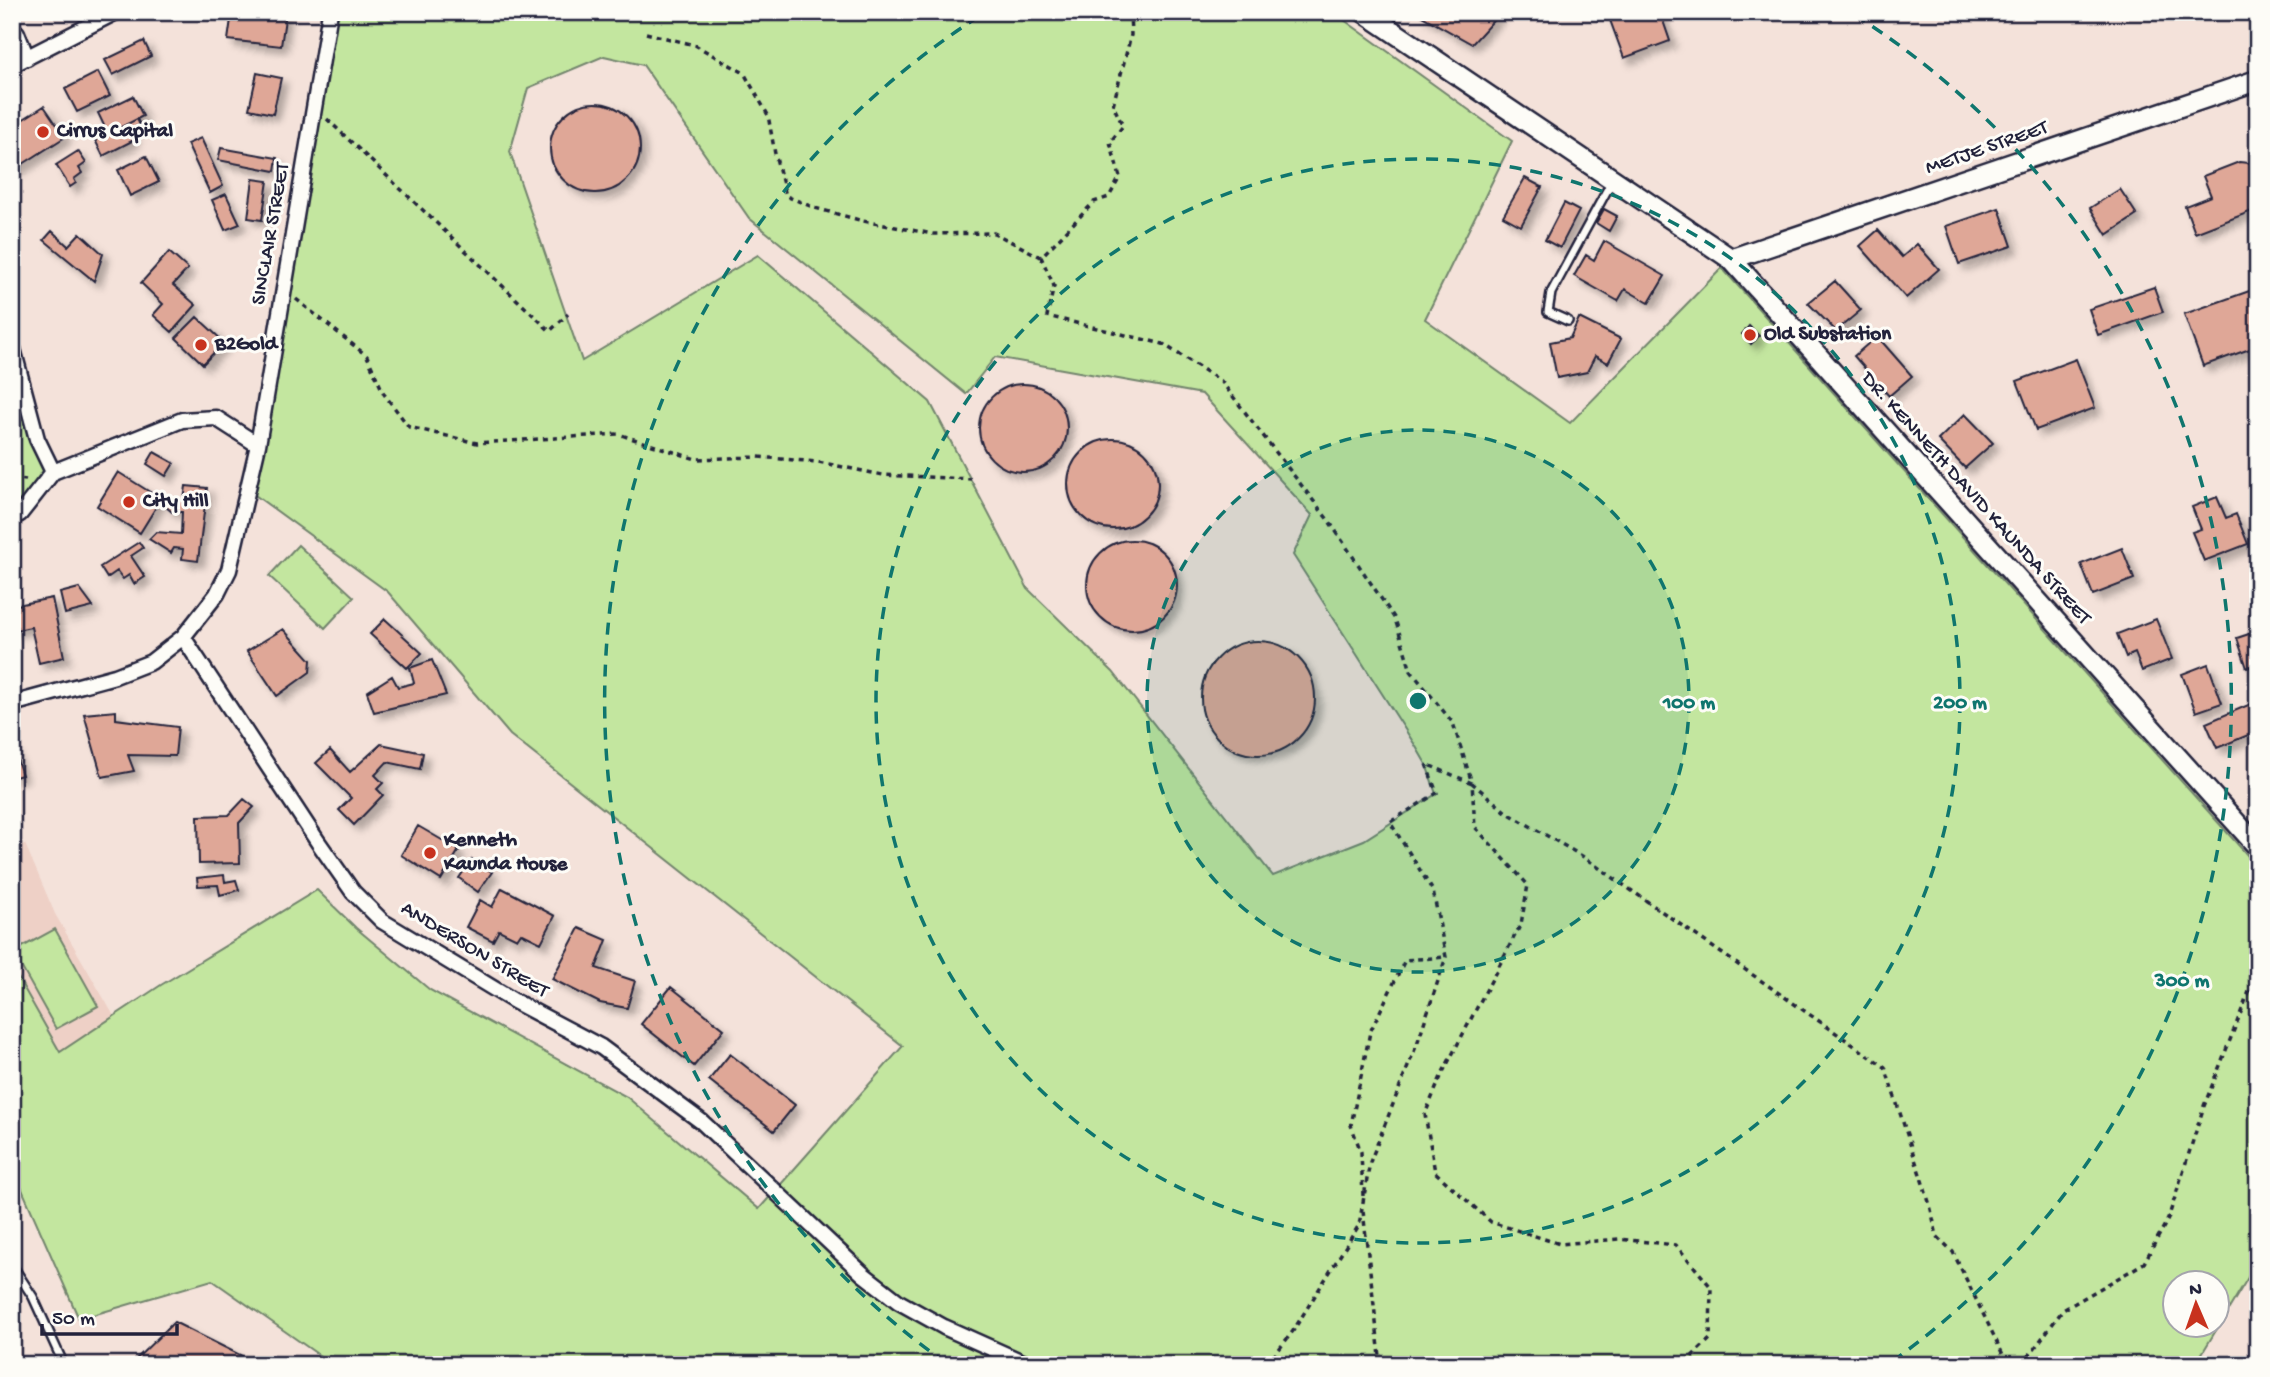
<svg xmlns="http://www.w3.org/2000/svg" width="2270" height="1377" viewBox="0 0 2270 1377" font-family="'Gochi Hand',sans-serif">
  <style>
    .built { fill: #eed0c6 }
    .green { fill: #c3e69f; stroke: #72846d; stroke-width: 2; fill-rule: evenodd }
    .building { fill: #dfa797; stroke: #22223b; stroke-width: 2; filter: url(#shadow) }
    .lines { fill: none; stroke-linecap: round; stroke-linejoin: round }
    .lane-casing { stroke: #22223b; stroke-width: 12 }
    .street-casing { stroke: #22223b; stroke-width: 19 }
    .secondary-casing { stroke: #22223b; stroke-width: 24 }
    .path { stroke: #22223b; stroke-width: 3.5; stroke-dasharray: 5 5; stroke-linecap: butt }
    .lane { stroke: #fdfcf7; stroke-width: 7 }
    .street { stroke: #fdfcf7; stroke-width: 14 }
    .secondary { stroke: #fdfcf7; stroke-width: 19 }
    .ring { fill: none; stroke: #0f766e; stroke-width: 3.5; stroke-dasharray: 12 9 }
    .poi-dot { fill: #c8321e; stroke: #fdfcf7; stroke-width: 2.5 }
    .labels { text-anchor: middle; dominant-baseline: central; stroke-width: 6; stroke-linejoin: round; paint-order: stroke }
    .poi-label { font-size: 21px; font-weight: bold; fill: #22223b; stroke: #fdfcf7; text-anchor: start }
    .street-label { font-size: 21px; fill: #22223b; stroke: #fdfcf7 }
    .centre { fill: #0f766e; stroke: #fdfcf7; stroke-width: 3.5 }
    .ring-label { font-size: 21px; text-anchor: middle; font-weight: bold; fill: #0f766e; stroke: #fdfcf7; stroke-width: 6; stroke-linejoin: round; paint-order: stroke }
  </style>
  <defs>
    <filter id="shadow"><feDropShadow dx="6" dy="6" stdDeviation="3.5" flood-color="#0004"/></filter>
  </defs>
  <rect width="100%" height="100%" fill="#f4e2da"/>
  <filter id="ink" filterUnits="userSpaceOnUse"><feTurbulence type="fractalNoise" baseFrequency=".0143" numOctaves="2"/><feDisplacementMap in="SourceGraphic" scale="14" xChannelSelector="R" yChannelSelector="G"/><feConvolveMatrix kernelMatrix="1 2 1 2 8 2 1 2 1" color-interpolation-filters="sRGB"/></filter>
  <g filter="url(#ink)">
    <path class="built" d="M 25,844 L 55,914 L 114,1016 L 60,1052 L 108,1140 L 12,1191 L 12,848 Z"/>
    <path class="green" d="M 330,12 L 1333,12 L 1512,141 L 1425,319 L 1570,423 L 1722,268 L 2258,867 L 2258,1261 L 2195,1365 L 333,1365 L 212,1280 L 79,1319 L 21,1187 L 12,1191 L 12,967 L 60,1052 L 161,985 L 317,890 L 356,928 L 430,990 L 627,1097 L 759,1209 L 903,1046 L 510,735 L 388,592 L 248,490 ZM 604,56 L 643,65 L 749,218 L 966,394 L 995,357 L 1202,394 L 1312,515 L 1293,555 L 1415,745 L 1426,764 L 1436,794 L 1364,840 L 1273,876 L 1113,672 L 1028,589 L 930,402 L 758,255 L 582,361 L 510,152 L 528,88 ZM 2176,1282 L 2218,1282 L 2218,1324 L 2176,1324 Z
      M 12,345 L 53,472 L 12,517 Z
      M 298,545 L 354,597 L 325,628 L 269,576 Z
      M 55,929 L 98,1006 L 56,1029 L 13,952 Z"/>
    <path class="building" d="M 232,12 L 286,12 L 281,46 L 228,40 Z
      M 1424,12 L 1501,12 L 1472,44 L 1422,16 Z
      M 1607,12 L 1660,12 L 1670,41 L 1624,58 Z
      M 144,41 L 151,56 L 113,75 L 105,60 Z
      M 98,72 L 110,96 L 77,112 L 65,89 Z
      M 257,73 L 281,78 L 273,114 L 249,109 Z
      M 133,96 L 143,116 L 108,134 L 98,113 Z
      M550 148a45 45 0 1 1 90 0a45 45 0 1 1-90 0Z
      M 44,106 L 65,137 L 12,171 L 12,115 L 17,113 L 22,120 Z
      M 137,119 L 140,125 L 129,130 L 134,140 L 103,156 L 95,140 Z
      M 201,138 L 223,186 L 210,193 L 187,144 Z
      M 221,148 L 277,158 L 275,171 L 218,160 Z
      M 78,151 L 86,163 L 79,168 L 82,173 L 74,179 L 76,183 L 70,187 L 56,165 Z
      M 146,156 L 159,182 L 130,196 L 118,170 Z
      M 2239,162 L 2258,164 L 2258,226 L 2252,211 L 2195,233 L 2185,206 L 2211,196 L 2203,176 Z
      M 1525,178 L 1542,187 L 1521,226 L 1503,216 Z
      M 253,179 L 268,181 L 262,220 L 248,218 Z
      M 2120,189 L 2137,215 L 2107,235 L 2090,208 Z
      M 226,194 L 240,224 L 225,230 L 212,200 Z
      M 1564,203 L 1579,211 L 1560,248 L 1545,240 Z
      M 1999,208 L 2012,246 L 1959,264 L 1946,226 Z
      M 1604,209 L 1617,216 L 1609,231 L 1596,223 Z
      M 1878,230 L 1902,257 L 1917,244 L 1939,269 L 1906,298 L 1860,246 Z
      M 52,231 L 68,246 L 80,233 L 103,254 L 94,281 L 44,240 Z
      M 1604,241 L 1665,276 L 1649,303 L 1625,289 L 1618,301 L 1574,276 L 1586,255 L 1594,260 Z
      M 169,252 L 188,269 L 173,285 L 196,305 L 172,332 L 153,315 L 163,304 L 141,283 Z
      M 1835,281 L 1861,310 L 1836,331 L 1808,303 Z
      M 2154,287 L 2163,312 L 2098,335 L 2089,309 Z
      M 2258,288 L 2258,346 L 2203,366 L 2184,314 Z
      M 197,317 L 224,342 L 203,364 L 176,338 Z
      M 1579,318 L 1621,339 L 1608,363 L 1595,356 L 1587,372 L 1557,378 L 1550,342 L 1570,338 Z
      M 1749,326 L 1759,336 L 1751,344 L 1742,334 Z
      M 1877,336 L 1912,376 L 1889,396 L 1854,356 Z
      M 2076,359 L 2095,408 L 2036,430 L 2017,381 Z
      M979 428a44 44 0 1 1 88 0a44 44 0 1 1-88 0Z
      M 1965,414 L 1993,443 L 1965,468 L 1938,440 Z
      M1068 484a45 45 0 1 1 90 0a45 45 0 1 1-90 0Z
      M 154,452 L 174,463 L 166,476 L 147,464 Z
      M 118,472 L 161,499 L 140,533 L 97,506 Z
      M 186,486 L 207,488 L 198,561 L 182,559 L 183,549 L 174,548 L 171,553 L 149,539 L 156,532 L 181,534 L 182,512 L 172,512 L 165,506 L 171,498 L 184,500 Z
      M 2217,497 L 2226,518 L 2236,514 L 2248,544 L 2204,561 L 2192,532 L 2201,529 L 2192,507 Z
      M1087 585a45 45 0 1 1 90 0a45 45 0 1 1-90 0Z
      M 139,542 L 143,548 L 131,556 L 145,577 L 134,584 L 129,575 L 123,579 L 117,571 L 107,578 L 100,567 Z
      M 2122,548 L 2134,579 L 2093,595 L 2081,564 Z
      M 79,588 L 93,607 L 65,614 L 60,593 Z
      M 52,598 L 64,657 L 39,663 L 31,627 L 12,631 L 12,606 Z
      M 385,619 L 422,653 L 407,668 L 370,634 Z
      M 2156,619 L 2172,659 L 2142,671 L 2135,653 L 2126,657 L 2117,634 Z
      M 283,629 L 311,660 L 310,672 L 277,696 L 247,651 Z
      M 2258,631 L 2258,664 L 2247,668 L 2237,638 Z
      M1201 698a57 57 0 1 1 114 0a57 57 0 1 1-114 0Z
      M 432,660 L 446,695 L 374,712 L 367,692 L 392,676 L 398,687 L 414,683 L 410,668 Z
      M 2208,664 L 2222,703 L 2196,712 L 2182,674 Z
      M 2253,703 L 2258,714 L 2258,731 L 2217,748 L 2206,723 Z
      M 116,711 L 116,719 L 178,727 L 175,756 L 128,755 L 134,771 L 102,777 L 84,714 Z
      M 12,744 L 22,775 L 12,778 Z
      M 381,744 L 423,753 L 420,769 L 387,762 L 375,775 L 383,783 L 377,789 L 383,795 L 354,825 L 339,810 L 351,798 L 316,763 L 330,750 L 350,772 Z
      M 244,799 L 254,807 L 239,823 L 240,863 L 199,864 L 198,816 L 229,815 Z
      M 418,826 L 459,850 L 441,880 L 401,855 Z
      M 472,859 L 492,872 L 478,892 L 459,878 Z
      M 224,875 L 225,882 L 236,880 L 239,890 L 220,895 L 218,885 L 198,886 L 197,878 Z
      M 502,888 L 555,916 L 541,943 L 521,933 L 517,939 L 499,930 L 493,941 L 466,927 L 480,900 L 492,907 Z
      M 579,928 L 607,940 L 596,968 L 635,981 L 627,1008 L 600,1003 L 552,979 Z
      M 671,987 L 724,1029 L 694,1066 L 641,1024 Z
      M 730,1054 L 795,1105 L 774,1131 L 709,1080 Z
      M 174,1322 L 242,1356 L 238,1365 L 130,1365 Z"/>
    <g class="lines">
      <g class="lane-casing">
        <path id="lane" d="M 1568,321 L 1548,312 L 1551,293 L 1612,181
          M 12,1265 L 33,1297 L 64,1365"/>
      </g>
      <g class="street-casing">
        <path id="street" d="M 12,28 L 17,33 L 27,58
          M 12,65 L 116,12
          M 12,345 L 37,439 L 53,472
          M 12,517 L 20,514 L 53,472 L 182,420 L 216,418 L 258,445
          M 183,637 L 318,842 L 353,892 L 382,921 L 514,1001 L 601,1047 L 702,1122 L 863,1274 L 899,1302 L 944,1327 L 1029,1365
          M 12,704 L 115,676 L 151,662 L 183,637 L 217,594 L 229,570 L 258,445 L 330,12"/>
      </g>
      <g class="secondary-casing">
        <path id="secondary" d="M 1364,12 L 1731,259 L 2258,847
          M 1731,259 L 2258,80"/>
      </g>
      <path class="path" d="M 1130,12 L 1131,35 L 1113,105 L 1123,126 L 1110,142 L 1120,177 L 1109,197 L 1094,202 L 1041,257 L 1054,286 L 1047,316 L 1163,344 L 1221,381 L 1329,521 L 1395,619 L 1411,671 L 1453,723 L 1472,783 L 1506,812 L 1582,856 L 1885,1067 L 1930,1205 L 1937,1236 L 1953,1252 L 2008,1365
        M 646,33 L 695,45 L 744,73 L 768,115 L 775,154 L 786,196 L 815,208 L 863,221 L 933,234 L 994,233 L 1041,257
        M 327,119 L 550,331 L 568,314
        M 296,299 L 367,356 L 384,394 L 409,427 L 477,443 L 618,434 L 696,459 L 758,457 L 818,462 L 883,475 L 971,479
        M 12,478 L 26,480
        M 1363,1196 L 1361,1152 L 1351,1125 L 1370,1032 L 1405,960 L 1446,957
        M 1363,1211 L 1381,1365
        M 1267,1365 L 1293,1331 L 1359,1225 L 1370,1162 L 1417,1044 L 1446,957 L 1433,891 L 1390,822 L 1437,793 L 1426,764 L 1472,783 L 1475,827 L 1528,885 L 1521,924 L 1443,1072 L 1425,1114 L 1435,1172 L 1491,1222 L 1560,1244 L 1619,1239 L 1676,1245 L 1711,1287 L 1710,1339 L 1683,1365
        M 2022,1365 L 2063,1310 L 2144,1263 L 2168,1219 L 2204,1106 L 2258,969"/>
      <use href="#lane" class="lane"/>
      <use href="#street" class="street"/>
      <use href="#secondary" class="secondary"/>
    </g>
  </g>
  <circle cx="1418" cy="701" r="271" fill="#0f766e" fill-opacity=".12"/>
  <g class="ring">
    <circle cx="1418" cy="701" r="271"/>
    <circle cx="1418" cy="701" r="542"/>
    <path d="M946 1363A813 813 0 0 1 981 15M1855 15A813 813 0 0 1 1890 1363"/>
  </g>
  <g class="poi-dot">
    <circle cx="43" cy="132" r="7"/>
    <circle cx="1750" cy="335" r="7"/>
    <circle cx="201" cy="345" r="7"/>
    <circle cx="129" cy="502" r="7"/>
    <circle cx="430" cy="853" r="7"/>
  </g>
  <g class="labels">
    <g class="poi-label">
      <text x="57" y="132">Cirrus Capital</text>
      <text x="1764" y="335">Old Substation</text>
      <text x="215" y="345">B2Gold</text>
      <text x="143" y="502">City Hill</text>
      <text x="444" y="841">Kenneth<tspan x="444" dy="24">Kaunda House</tspan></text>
    </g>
    <g class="street-label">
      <text transform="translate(1987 149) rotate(-19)">METJE STREET</text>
      <text transform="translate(272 234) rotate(-80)">SINCLAIR STREET</text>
      <text transform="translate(1975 499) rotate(48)">DR. KENNETH DAVID KAUNDA STREET</text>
      <text transform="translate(474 951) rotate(31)">ANDERSON STREET</text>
    </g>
  </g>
  <circle cx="1418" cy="701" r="10" class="centre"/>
  <g class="ring-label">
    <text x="1689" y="708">100 m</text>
    <text x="1960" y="708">200 m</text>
    <text x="2182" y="986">300 m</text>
  </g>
  <rect width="2270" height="1377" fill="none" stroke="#fdfcf7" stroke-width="42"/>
  <rect x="21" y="21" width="2228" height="1335" fill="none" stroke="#22223b" stroke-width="2.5" filter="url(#ink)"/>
  <g transform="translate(2196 1304) rotate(358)"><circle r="33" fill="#fdfcf7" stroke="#a5a5ac" stroke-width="2"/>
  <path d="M0-5L12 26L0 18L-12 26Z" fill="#c8321e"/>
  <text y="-10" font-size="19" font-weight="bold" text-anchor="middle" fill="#22223b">N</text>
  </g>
  <path d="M42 1324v10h135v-10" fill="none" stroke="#22223b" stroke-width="3.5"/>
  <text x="52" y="1324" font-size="21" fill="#22223b" stroke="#fdfcf7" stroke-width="5" paint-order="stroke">50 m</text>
</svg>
